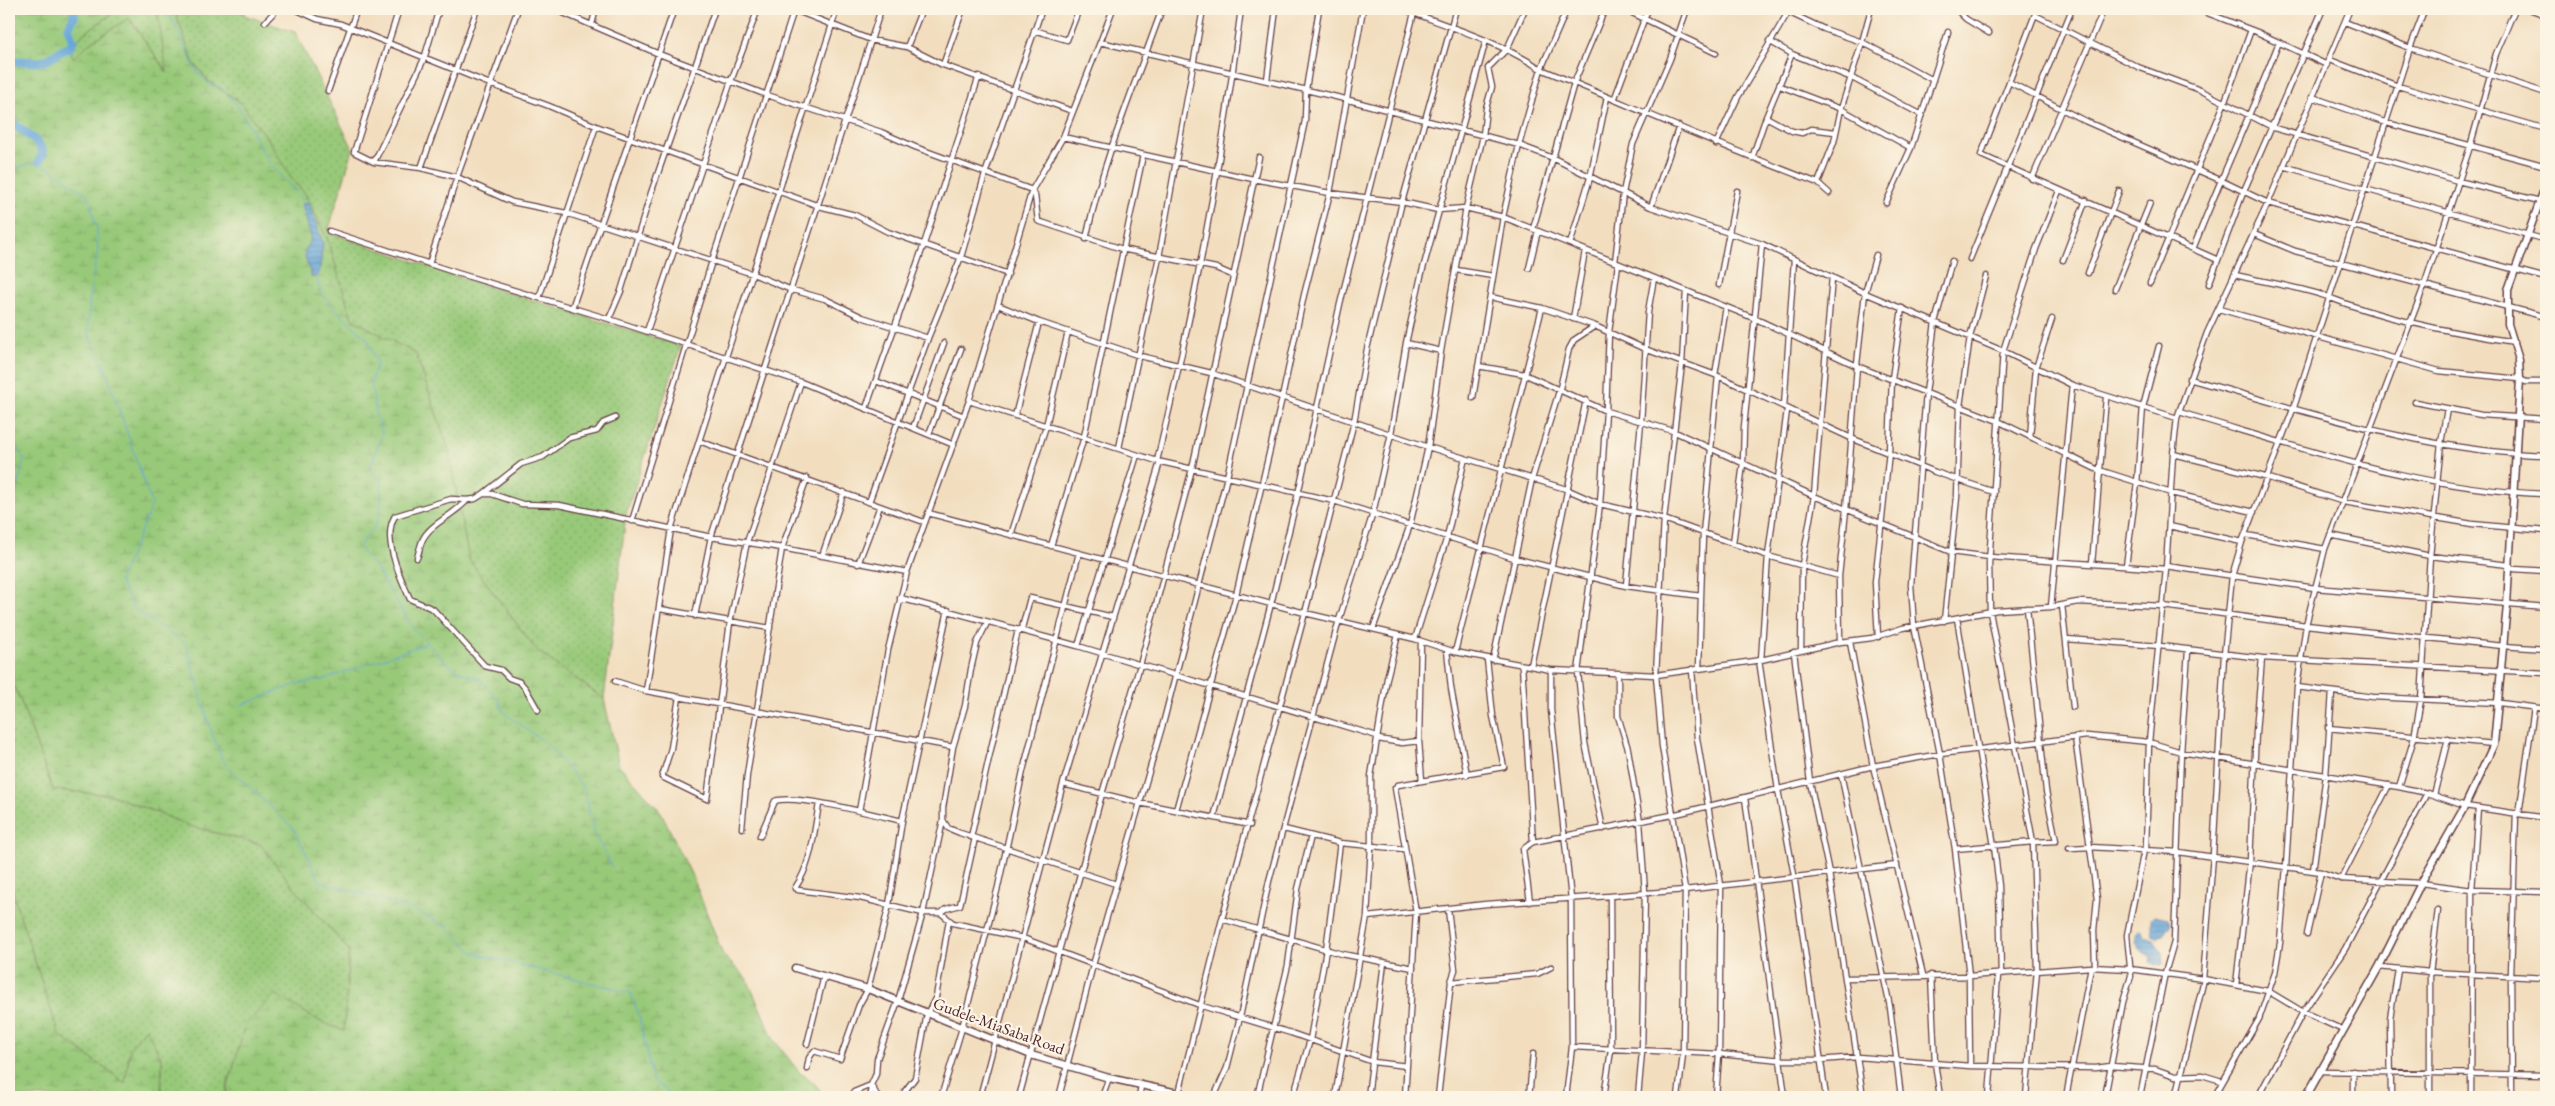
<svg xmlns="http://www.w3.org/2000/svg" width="2555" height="1106" viewBox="0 0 2555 1106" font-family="'EB Garamond',serif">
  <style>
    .grass { fill: url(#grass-dots); stroke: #717452 }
    .wetland { fill: url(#wetland-marsh); stroke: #717452 }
    .water { fill: url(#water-rules); stroke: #576282 }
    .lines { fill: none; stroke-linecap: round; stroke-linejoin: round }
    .stream { stroke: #64a5d8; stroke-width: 1 }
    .river { stroke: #64a5d8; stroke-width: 9 }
    .street-casing { stroke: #633c41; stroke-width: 7 }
    .secondary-casing { stroke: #633c41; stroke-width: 9 }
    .street { stroke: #fff; stroke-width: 4.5 }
    .secondary { stroke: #fff; stroke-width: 6 }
    .labels { text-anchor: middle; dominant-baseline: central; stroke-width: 4.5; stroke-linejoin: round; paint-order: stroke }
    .street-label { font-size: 16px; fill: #4a1f2b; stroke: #fcf5e5 }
  </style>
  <defs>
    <pattern id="grass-dots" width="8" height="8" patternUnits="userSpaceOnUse" patternTransform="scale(1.25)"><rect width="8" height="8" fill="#98c979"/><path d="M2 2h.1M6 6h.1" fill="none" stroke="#84ac69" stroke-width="1.8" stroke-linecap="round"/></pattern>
    <pattern id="wetland-marsh" width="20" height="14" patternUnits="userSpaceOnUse" patternTransform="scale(1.25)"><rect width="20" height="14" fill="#98c979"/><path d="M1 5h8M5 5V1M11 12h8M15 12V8" fill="none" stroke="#84ac69"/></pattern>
    <pattern id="water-rules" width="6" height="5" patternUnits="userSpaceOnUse" patternTransform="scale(1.25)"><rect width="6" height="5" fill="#64a5d8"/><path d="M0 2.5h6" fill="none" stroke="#5486af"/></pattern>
  </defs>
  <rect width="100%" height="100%" fill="#fcf5e5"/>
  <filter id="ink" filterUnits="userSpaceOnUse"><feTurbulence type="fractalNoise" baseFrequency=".02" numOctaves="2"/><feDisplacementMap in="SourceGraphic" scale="10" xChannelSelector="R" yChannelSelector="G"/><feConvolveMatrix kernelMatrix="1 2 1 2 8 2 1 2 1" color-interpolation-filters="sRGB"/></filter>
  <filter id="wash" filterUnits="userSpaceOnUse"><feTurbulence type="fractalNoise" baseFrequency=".0096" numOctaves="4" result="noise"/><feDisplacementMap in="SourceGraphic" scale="20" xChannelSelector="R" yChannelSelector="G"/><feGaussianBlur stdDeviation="1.12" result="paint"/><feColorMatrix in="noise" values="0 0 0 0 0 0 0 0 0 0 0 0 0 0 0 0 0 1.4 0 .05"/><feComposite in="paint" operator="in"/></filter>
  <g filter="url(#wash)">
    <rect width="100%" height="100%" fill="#f2debf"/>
    <path class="grass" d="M 119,9 L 157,9 L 168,74 L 129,18 L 88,44 L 75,59 L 69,51 L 83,34 Z
      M 174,9 L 245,9 L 244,15 L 295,32 L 353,149 L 328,232 L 489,287 L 681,346 L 626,514 L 604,699 L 537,651 L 469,560 L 448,448 L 416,354 L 352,319 L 328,241 L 306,195 L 291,178 L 268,139 L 240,102 L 208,81 L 193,62 Z
      M 9,677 L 20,699 L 53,790 L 112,795 L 193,827 L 260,844 L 296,890 L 349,950 L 344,1032 L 319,1021 L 229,1078 L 225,1097 L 161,1097 L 162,1060 L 130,1048 L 125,1084 L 59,1035 L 9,882 Z"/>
    <path class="wetland" d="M 9,9 L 119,9 L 83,34 L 69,51 L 74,58 L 88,44 L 129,18 L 167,73 L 157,9 L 174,9 L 193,62 L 208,81 L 240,102 L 268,139 L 291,178 L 306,195 L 328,241 L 352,319 L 416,354 L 448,448 L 469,560 L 537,651 L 604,699 L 619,765 L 661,812 L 694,880 L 723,955 L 747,979 L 774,1040 L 800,1073 L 812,1081 L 826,1097 L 225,1097 L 245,1025 L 275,994 L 319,1021 L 344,1031 L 349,950 L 296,890 L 260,844 L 193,827 L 112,795 L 53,790 L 20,699 L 9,677 Z
      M 9,882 L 59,1035 L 125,1083 L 130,1048 L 146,1028 L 162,1060 L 161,1097 L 9,1097 Z"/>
    <path class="water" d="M 308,202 L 323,243 L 319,274 L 312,278 L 304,253 L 311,238 L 302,204 Z
      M 2154,915 L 2168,918 L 2171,923 L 2164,934 L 2157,938 L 2153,936 L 2151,918 Z
      M 2138,929 L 2142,930 L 2144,937 L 2154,940 L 2162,953 L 2163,964 L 2160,966 L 2150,962 L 2151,957 C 2139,950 2132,943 2138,929 Z"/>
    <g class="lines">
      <path class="stream" d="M 167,9 L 197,72 L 211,85 L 220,87 L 238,106 L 270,164 L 305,202
        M 9,174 L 16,168 L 39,161 L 88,195 L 97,229 L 98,249 L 90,292 L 88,333 L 108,377 L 152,505 L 119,581 L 135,610 L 186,644 L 212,734 L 224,763 L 294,829 L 320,881 L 411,909 L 446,926 L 474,953 L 631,993 L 639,1016 L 653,1081 L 675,1097
        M 316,276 L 321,292 L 330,304 L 367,339 L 377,363 L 371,382 L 376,415 L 382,433 L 370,469 L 382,482 C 380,496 383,511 376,524 C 371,533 365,534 360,546 L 362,553 L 374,565 L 412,627 L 448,664 L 458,671 L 480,679 L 499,701 L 503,712 L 548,745 L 575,777 L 584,789 L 594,833 L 612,867
        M 9,427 L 18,450 L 24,459 L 16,493 L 9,504
        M 241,705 L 297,684 L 325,679 L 427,643"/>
      <path class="river" d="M 9,62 C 21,59 33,64 44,61 C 53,58 59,50 69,48 L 73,41 L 68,28 L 74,17 L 74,9
        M 9,117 C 16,131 41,138 43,154 L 39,161"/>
    </g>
  </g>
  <g filter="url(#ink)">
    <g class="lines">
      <g class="street-casing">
        <path id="street" d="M 295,9 L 317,19 L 341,24 L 490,84 L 549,106 L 596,126 L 819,206 L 855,215 L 888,232 L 1008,274
          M 399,9 L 354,152 L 374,162 L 421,168 L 457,177 L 512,202 L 566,213 L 753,274 L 789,289 L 825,299 L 862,317 L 928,338
          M 554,9 L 659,54 L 767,95 L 881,132 L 915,147 L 1032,190 L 1035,195 L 1038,221 L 1122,249 L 1216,268 L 1232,275
          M 792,9 L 871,40 L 907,47 L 943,65 L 1072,111
          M 1403,9 C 1450,27 1498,41 1541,69 C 1633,107 1725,148 1818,183 L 1829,193
          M 1624,9 L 1716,53
          M 1871,9 L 1862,42 L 1933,80
          M 1956,9 L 1966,19 L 1989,33
          M 2037,9 L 1981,155 L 2218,260
          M 2197,9 L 2257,32 L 2327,65
          M 2529,9 L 2546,15
          M 1788,12 L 1824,29 L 1862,42 L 1841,109 L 1911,148 L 1886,203
          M 2035,15 L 2138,67 L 2200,90 L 2274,128 L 2458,181 L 2540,201
          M 265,22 L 277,9
          M 2345,22 L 2410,48 L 2546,93
          M 592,24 L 596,9
          M 1034,30 L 1067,40 L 1079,9
          M 1100,42 L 1345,99 L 1519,145 L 1553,158 L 1651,207 L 1762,244 L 1865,293 L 2003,351 L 2072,385 L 2177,418
          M 907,47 L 922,9
          M 1792,54 L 1852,78 L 1922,115
          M 2330,60 L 2398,86 L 2546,129
          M 943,65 L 963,9
          M 1267,80 L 1276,9
          M 2011,83 L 2085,121 L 2220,180 L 2268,203 L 2546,278
          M 1780,86 L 1841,109 L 1834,142 L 1818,183
          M 328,91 L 357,9
          M 2312,97 L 2387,123 L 2546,166
          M 1614,100 L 1648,9
          M 1766,117 L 1792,131 L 1802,133 L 1811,129 L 1835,132
          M 1063,137 L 1253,179 L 1330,193 L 1402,202 L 1438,210 L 1466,208 L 1503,217 L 1756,319 L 1857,366 L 1998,421 L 2096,469 L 2171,493 L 2254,512
          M 1716,144 L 1738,97 L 1790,9
          M 1911,148 L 1948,32
          M 1752,158 L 1766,117 L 1792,54 L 1769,41
          M 374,162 L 424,59 L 439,9
          M 2283,166 L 2546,240
          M 421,168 L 477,9
          M 2032,179 L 2104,9
          M 1651,207 L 1679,126
          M 1533,229 L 1574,83 L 1605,9
          M 329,231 L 457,273 L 609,319 L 801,382 L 954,445
          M 2254,234 L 2295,251 L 2546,317
          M 1086,239 C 1103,159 1135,85 1162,9
          M 1570,244 L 1590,178 L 1607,97
          M 2193,249 C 2220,179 2252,112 2279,42
          M 1970,259 L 2072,9
          M 2063,260 L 2086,200
          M 1952,261 L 1935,322 L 1926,393 L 1911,585 L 1914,626 L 1940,754 L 1955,849 L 1969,976 L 1970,1066
          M 1615,262 L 1623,193 L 1633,144 L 1670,59 L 1687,9
          M 429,264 L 457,177 L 518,9
          M 1529,268 L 1538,231
          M 1456,270 L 1493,276
          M 2088,273 L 2119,191
          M 2235,275 C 2264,282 2300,287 2328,297 C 2386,320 2453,333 2515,342
          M 2150,283 L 2224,104 L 2251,30
          M 2209,284 L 2243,193 L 2323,9
          M 1719,285 L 1737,191
          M 2115,289 L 2150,203
          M 1490,297 L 1542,308 L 1595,326 L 1645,349 L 1718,376 L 1851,438 L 1935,472 L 1994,492
          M 539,298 L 596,126
          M 998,305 L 1039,322 L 1140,356 L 1211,373 L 1428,447 L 1566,489 L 1600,504 L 1664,519 L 1768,556 L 1839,576 L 1846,510 L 1857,366
          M 572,308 L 674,9
          M 2219,309 L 2439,371 L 2520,379 L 2526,382 L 2546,382
          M 609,319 L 621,291 L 651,193 L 715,9
          M 1573,319 L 1585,251
          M 647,331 L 731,81 L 758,9
          M 1406,343 L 1441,351
          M 1857,364 L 1865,293 L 1876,255
          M 1478,366 L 1524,374 L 1606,411 L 1673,431 L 1814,496 L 1951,552 L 1990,557 L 2166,569
          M 1715,375 L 1726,307
          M 2189,379 C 2306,411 2424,452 2546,455
          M 876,381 L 964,416
          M 1473,398 L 1503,217 L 1519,145 L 1541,69 L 1567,9
          M 969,401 L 1157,461 L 1334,501 L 1514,558 L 1626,586 L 1701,596 L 1703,534 L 1718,376
          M 2415,402 L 2481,415 L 2546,419
          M 1784,407 L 1794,260
          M 866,408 L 924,244 L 979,76
          M 2179,412 C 2300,447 2419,490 2546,494
          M 1015,416 L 1039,322
          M 913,428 L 944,343
          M 929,434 L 961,349
          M 2030,437 L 2036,368 L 2052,319
          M 699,441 L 924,522
          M 1119,448 L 1159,257 L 1203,9
          M 2173,454 L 2269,478 L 2344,502 L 2472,524 L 2546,531
          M 1157,461 C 1193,313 1222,161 1241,9
          M 483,494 L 521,464 L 543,457 L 569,438 L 597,431 L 603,423 L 615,418
          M 869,502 L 928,338 L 961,257 L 985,174 L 1042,9
          M 928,513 L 1305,613 L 1415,639 L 1455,652 L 1551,670 L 1656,675 L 1761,660 L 1840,642 L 1872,638 L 1903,628 L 1997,610 L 2051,607 L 2078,602 L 2163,606 L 2306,625 L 2503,646 L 2546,649
          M 632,521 L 712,261 L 794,10
          M 2169,526 L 2242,542
          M 1011,535 L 1046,426 L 1068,332
          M 2246,535 L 2325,549
          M 2330,535 L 2430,556 L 2509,565 L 2514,569 L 2546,571
          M 1733,544 L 1743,463 L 1744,427 L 1762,244
          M 1051,546 L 1084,437 L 1143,155
          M 822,556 L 844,492
          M 417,558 C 419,552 420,545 423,539 C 431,523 456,514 467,500
          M 858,564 L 880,506
          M 2092,564 L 2106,398
          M 2126,566 L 2137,483 L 2143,407 L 2159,346
          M 2166,566 L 2315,588 L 2546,607
          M 1839,576 L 1840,642
          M 1626,586 L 1641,422 L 1648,312 L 1654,278
          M 900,598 L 1078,646 L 1377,736 L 1378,739 L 1402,743 L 1419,741
          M 2062,605 L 2073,707
          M 2051,607 L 2072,385
          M 660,609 L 770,628
          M 695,616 L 711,537 L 881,9
          M 1957,618 L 1994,846 L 1999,886 L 2001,974
          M 1944,621 L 1957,497 L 1960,406 L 1970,337 L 1986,276
          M 987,623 L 977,643 L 971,669 L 965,706 L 953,747 L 943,808 L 943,820 L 948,828 L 960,833 L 1116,884
          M 1373,629 L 1410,525 L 1428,447 L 1441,351 L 1466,208 L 1483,136 L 1486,108 L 1492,87 L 1488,68 L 1507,49 L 1525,9
          M 1878,637 L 1875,582 L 1889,452 L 1892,379 L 1902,308
          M 1415,639 L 1447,537 L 1465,458
          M 2066,639 L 2160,646 L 2262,658 L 2546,673
          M 1421,641 L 1419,741 L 1422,781
          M 1850,642 L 1873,766 L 1923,975
          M 1078,646 L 1137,455
          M 1447,650 L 1451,688 L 1467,775
          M 1801,651 L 1802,565 L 1814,496 L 1832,277
          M 1455,652 L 1542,308
          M 1794,652 L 1810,782 L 1829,873 L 1863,1097
          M 1493,660 L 1532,479 L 1560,388 L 1569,349 L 1574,340 L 1595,326
          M 1759,660 L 1778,790 L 1794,875 L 1826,1097
          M 1761,660 L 1768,556 L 1787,410
          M 1522,665 L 1533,842
          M 1531,666 L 1586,400
          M 1692,669 L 1697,738 L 1721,885 L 1719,1054 L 1716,1097
          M 1699,669 L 1701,596
          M 1551,670 L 1551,710 L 1571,899 L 1572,1047 L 1566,1097
          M 1618,674 L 1618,716 L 1628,749 L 1640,822 L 1645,892 L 1642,1052 L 1638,1097
          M 615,681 L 646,691 L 953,747
          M 2297,687 L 2373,697 L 2500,703 L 2546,709
          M 646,691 L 671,529 L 837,9
          M 679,697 L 671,748 L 662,777 L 707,799 L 730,622 L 747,542 L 801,382
          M 538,710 L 526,689 L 520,682 L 509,678 L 501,670 L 485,666 L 433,609 L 410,599 C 401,579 381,538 395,516 L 451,499 L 467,500 L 475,499 L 483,494 L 492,494 L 522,504 L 559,505 L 711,537 L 782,548 L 907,572
          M 2328,728 L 2494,744
          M 2075,737 L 2097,899 L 2094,930 L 2095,966
          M 1841,774 L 1890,1007 L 1901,1097
          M 1063,784 L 1140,803 L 1250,825
          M 2399,787 L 2414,738 L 2421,700 L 2430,556 L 2441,443 L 2447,409
          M 2434,795 L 2448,739
          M 1745,798 L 1785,1097
          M 1176,810 L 1236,595 L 1282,398 L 1304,295 L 1330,193 L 1363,9
          M 859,811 L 888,650 L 907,572 L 969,401 L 1032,190 L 1063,137 L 1113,9
          M 2519,814 L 2534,708
          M 1214,817 L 1271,604 L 1298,494 L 1340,304 L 1414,13 L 1408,9
          M 742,828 L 747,775 L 782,548 L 807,478
          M 1284,829 L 1340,843 L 1404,849
          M 1603,829 L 1585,743 L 1578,672 L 1600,504 L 1606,411 L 1609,332 L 1618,264
          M 760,836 L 775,801 C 797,794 876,815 902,821
          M 971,837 L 1018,630 L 1022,628 L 1030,598 L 1113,617
          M 2069,848 L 2090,847 L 2178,852 L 2321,872 L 2341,879 L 2421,883 L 2472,890 L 2546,892
          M 1955,849 L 2033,842 L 1990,612 L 1989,564 L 2003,351 L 2036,249 L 2059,191
          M 2146,850 L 2149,742 L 2166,569 L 2173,454 L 2177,418 L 2207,333 L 2268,203 L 2350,9
          M 2313,871 L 2326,775 L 2332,693
          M 2341,879 L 2389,785
          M 795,888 C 812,864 814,832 819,804
          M 798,890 L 860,898 L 923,913 L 941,913 L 953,923 L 1023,938 L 1202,1006 L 1291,1033 L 1373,1062 L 1407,1066
          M 1610,896 L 1685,890 L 1897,865
          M 1530,902 L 1523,849 L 1533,842 L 1672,815 L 1873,766 L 1940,754 L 2087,736 L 2149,742 L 2181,752 L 2399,787 L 2427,793 L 2465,806 L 2546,818
          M 941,913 L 946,909 L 960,905 L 975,838
          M 1367,917 L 1486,904 L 1610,896 L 1611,1050 L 1604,1097
          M 1222,919 L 1342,954 L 1413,968
          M 2307,934 L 2321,872
          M 2379,967 L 2430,972 L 2546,978
          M 1931,975 L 1935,1063 L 1940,1097
          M 1846,978 L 1969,976 L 2091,967 L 2130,969 L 2203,979 L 2268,991 L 2303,1012 L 2343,1030
          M 2203,979 L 2213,856 L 2224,655 L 2232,576 L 2242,542 L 2294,407 L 2410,48 L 2425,9
          M 1451,982 L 1537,974 L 1551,967
          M 2236,985 L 2250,861 L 2256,732 L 2262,658
          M 807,1044 L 824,976
          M 1572,1047 L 1719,1054 L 1782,1060 L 1820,1060 L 1858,1057 L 1970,1066 L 2096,1068 L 2111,1066 L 2155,1069 L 2175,1076 L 2202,1075 L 2222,1081
          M 807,1069 L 809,1058 L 814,1051 L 840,1059 L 859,1005 L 868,989 L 889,905 L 902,821 L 948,610
          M 2320,1071 L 2546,1075
          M 851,1097 L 854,1092 L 871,1085 L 876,1074 L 877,1059 L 898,1001 L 923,913 L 943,820
          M 870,1097 L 871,1085 L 878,1097
          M 905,1097 L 905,1091 L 915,1078 L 927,1014 L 936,997 L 949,920
          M 941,1097 L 962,1028 L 998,887 L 1023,771 L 1079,553
          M 980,1097 L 1063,784 L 1160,462
          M 1019,1097 L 1102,794 L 1140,665 L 1192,469 L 1259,157
          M 1059,1097 L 1093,965 L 1164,720 L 1227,477 L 1305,121 L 1306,89 L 1319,9
          M 1102,1097 L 1109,1078
          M 1139,1097 L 1141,1086
          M 1178,1097 L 1222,919 L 1305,613 L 1354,422 L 1367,349 L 1402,202 L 1456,9
          M 1214,1097 L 1227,1068 L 1240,1017 L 1269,881 L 1339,620 L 1373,513 L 1391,434 L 1406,343 L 1421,276 L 1486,40
          M 1257,1097 L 1288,965 L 1298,889 L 1311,836
          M 1293,1097 L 1310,1040 L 1326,950 L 1340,843
          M 1335,1097 L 1367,917 L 1371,847 L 1371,776 L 1387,678 L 1398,635
          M 1368,1097 L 1384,962
          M 1405,1097 L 1416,912 L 1395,788 L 1398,785 L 1504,767 L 1493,716 L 1487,659
          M 1438,1097 L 1451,982 L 1455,970 L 1448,909
          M 1529,1097 L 1533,1054
          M 1678,1097 L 1683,1054 L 1685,890 L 1662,746 L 1656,675 L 1664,519 L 1682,364 L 1686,291
          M 1989,1097 L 1998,975
          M 2026,1097 L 2037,970 L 2033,842 L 2056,841 L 2046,791 L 2027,608
          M 2066,1097 L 2091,967
          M 2105,1097 L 2123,1002 L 2131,976 L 2127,935 L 2144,850
          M 2140,1097 L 2165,973 L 2174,942 L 2181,752 L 2188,651
          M 2176,1097 L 2204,979
          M 2214,1097 L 2259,1019 L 2275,973 L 2280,943 L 2286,867 L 2297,687 L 2306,625 L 2325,549 L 2423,289 L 2470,147 L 2496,54 L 2515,9
          M 2258,1097 L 2303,1012 L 2345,949 L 2427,793
          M 2353,1097 L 2353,1071
          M 2391,1097 L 2390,1018 L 2398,970
          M 2430,1097 L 2430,972 L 2438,910
          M 2471,1097 L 2472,890 L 2478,808
          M 2512,1097 L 2511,975 L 2516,813"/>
      </g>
      <g class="secondary-casing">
        <path id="secondary" d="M 795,968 L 868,989 L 1031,1055 L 1109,1078 L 1196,1097
          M 2306,1097 L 2379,967 L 2421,883 L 2465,806 L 2494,744 L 2507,605 L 2520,379 L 2519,360 L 2508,324 L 2508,290 L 2546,184"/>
      </g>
      <use href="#street" class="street"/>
      <use href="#secondary" class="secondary"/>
    </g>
  </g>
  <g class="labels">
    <g class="street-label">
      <text transform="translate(999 1026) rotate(20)">Gudele-MiaSaba Road</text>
    </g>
  </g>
  <rect width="2555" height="1106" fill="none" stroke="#fcf5e5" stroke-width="30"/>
</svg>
